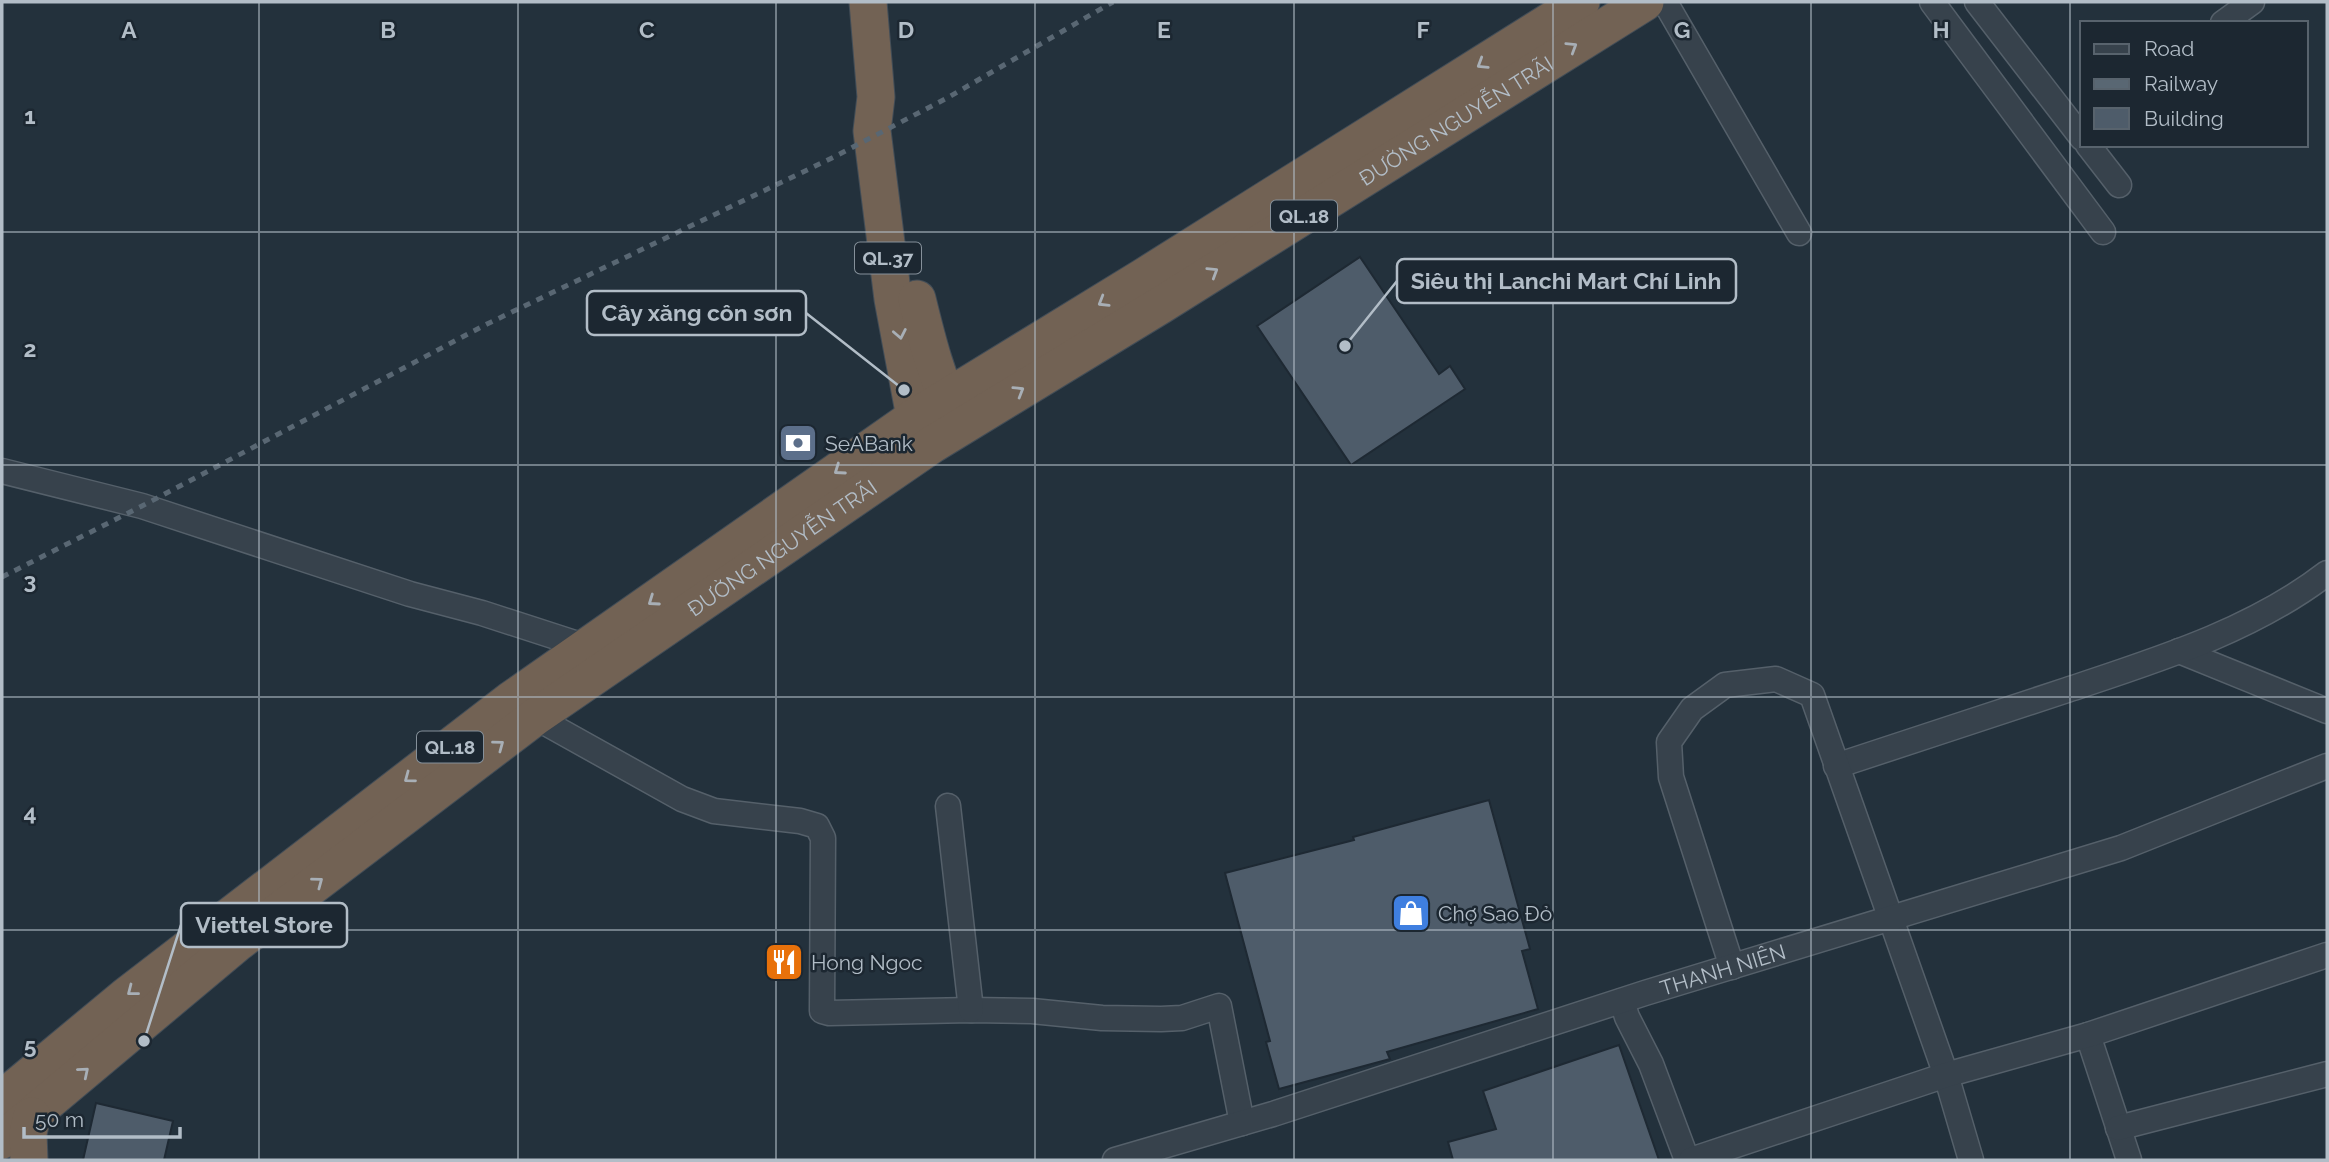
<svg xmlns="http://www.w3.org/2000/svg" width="2329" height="1162" viewBox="0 0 2329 1162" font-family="Raleway,sans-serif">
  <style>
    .building { fill: #4e5c6a; stroke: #1e2933; stroke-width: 2 }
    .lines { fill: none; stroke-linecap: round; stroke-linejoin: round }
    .minor-casing { stroke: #55606a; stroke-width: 27 }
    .highway-casing { stroke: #424d57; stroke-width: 39 }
    .minor { stroke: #37424c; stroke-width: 24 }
    .highway { stroke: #726254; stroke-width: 37 }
    .rail { stroke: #596773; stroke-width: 5; stroke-dasharray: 7 7; stroke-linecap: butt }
    .oneway { stroke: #a8afb6 }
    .grid { fill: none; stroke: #b2bdc7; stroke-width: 2; stroke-opacity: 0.55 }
    .labels { text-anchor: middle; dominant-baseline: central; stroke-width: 5; stroke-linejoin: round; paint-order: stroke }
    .shield { fill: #1c2731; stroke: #85909a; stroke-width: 2 }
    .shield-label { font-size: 19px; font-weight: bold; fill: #b2bdc7 }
    .street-label { font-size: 21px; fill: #b2bdc7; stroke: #1c2731 }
    .poi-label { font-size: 21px; fill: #b2bdc7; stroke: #1c2731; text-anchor: start }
    .grid-label { font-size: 23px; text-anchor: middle; font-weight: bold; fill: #b2bdc7; stroke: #1c2731; stroke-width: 5; stroke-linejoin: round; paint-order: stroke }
    .leader { fill: none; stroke: #b2bdc7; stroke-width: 2.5 }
    .callout-dot { fill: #b2bdc7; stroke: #1c2731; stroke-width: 2.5 }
    .callout { fill: #1c2731; stroke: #b2bdc7; stroke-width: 2.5 }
    .callout-label { font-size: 23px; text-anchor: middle; font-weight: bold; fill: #b2bdc7 }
  </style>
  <rect width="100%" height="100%" fill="#23313c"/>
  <path class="building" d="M 1360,257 L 1439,374 L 1450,366 L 1465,389 L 1351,465 L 1257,326 Z
    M 1489,800 L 1530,949 L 1522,951 L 1538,1009 L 1387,1052 L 1390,1059 L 1279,1089 L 1266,1042 L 1270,1041 L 1225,873 L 1354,840 L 1353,837 Z
    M 1619,1045 L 1659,1160 L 1453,1160 L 1448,1142 L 1496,1129 L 1483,1091 Z
    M 96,1103 L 173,1121 L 164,1160 L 83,1160 Z"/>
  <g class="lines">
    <g class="minor-casing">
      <g id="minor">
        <path d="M 1665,2 L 1799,233"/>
        <path d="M 1932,2 L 2103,232"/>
        <path d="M 1977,2 L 2082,138"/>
        <path d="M 2223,23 L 2252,2"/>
        <path d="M 2088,145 L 2119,185"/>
        <path d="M 2,471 L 142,506 L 410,594 L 482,613 L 587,647"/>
        <path d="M 2179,651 L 2327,711"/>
        <path d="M 535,717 L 682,799 L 714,811 L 800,821 L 817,826 L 823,838 L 822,1011 L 829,1013 L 971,1010 L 1032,1011 L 1102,1018 L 1161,1019 L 1182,1018 L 1219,1006 L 1242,1123"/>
        <path d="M 1836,766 C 1913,741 1990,715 2067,690 C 2157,660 2252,631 2327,573"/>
        <path d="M 948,806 L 971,1010"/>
        <path d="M 1732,967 L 1671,777 L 1669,742 L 1692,709 L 1725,685 L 1776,679 L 1812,695 L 1946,1075 L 1971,1160"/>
        <path d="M 1622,1001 L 1627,1017 L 1651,1064 L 1687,1160"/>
        <path d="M 2088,1035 L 2129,1160"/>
        <path d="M 2118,1128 L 2327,1074"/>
        <path id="s1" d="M 1115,1160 L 1273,1114 L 1645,993 L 2121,848 L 2327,766"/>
        <path d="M 1691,1160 L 1946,1075 L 2088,1035 L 2327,955"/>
      </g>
    </g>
    <g class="highway-casing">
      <g id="highway">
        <path d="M 868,2 L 876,97 L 872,131 L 893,299 L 915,417 L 926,434"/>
        <path d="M 917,299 C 927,340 937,381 957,419"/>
        <path d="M 2,1099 L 125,997 L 511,700 L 915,417 L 1145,276 L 1581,2"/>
        <path id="s2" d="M 2,1140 L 236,944 L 535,717 L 933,444 L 1161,305 L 1645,2"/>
        <path d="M 29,1160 L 28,1133 L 32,1116"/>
      </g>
    </g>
    <use href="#minor" class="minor"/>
    <use href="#highway" class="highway"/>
    <path class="rail" d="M 2,577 L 142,506 L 487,324 L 834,157 L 947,98 L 1113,2"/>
  </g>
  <defs><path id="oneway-chevron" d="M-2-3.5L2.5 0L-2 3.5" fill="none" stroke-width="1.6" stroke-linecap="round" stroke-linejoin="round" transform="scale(1.75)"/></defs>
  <g class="oneway">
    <use href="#oneway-chevron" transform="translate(1572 47) rotate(-32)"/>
    <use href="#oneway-chevron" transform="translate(1482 64) rotate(148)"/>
    <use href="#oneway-chevron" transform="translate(1213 272) rotate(-32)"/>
    <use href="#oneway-chevron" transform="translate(1103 302) rotate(149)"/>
    <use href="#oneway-chevron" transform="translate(900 334) rotate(79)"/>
    <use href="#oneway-chevron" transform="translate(1019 391) rotate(-31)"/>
    <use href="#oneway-chevron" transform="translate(839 470) rotate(145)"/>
    <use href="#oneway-chevron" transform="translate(653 601) rotate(145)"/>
    <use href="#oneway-chevron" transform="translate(499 745) rotate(-37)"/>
    <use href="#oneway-chevron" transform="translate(409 778) rotate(143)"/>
    <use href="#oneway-chevron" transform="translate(318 882) rotate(-37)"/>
    <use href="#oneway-chevron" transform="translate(132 991) rotate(142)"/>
    <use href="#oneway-chevron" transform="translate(84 1072) rotate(-40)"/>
  </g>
  <path class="grid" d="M 259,2 L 259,1160M 518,2 L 518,1160M 776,2 L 776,1160M 1035,2 L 1035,1160M 1294,2 L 1294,1160M 1553,2 L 1553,1160M 1811,2 L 1811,1160M 2070,2 L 2070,1160M 2,232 L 2327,232M 2,465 L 2327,465M 2,697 L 2327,697M 2,930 L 2327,930"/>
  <defs>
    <g id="bank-square" transform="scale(2.0125)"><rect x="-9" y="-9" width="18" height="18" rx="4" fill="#5c6f8a" stroke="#1c2731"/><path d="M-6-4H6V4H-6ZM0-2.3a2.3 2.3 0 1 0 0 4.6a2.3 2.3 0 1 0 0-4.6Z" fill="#fff"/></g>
    <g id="shop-square" transform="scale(2.0125)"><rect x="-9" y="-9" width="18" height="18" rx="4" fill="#3f7fe0" stroke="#1c2731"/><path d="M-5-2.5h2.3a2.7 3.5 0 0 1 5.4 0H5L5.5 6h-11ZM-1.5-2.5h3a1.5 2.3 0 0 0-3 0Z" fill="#fff"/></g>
    <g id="restaurant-square" transform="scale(2.0125)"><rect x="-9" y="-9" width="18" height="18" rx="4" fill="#e8710a" stroke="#1c2731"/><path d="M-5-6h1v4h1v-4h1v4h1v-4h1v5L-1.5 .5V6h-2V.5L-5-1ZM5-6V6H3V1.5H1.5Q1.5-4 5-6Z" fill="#fff"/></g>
  </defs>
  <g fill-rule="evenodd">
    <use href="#bank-square" x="798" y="443"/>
    <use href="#shop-square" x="1411" y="913"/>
    <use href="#restaurant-square" x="784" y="962"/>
  </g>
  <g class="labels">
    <g class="shield">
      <rect x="1271" y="200.5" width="66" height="31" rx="5"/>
      <rect x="855" y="242.5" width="66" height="31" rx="5"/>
      <rect x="417" y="731.5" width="66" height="31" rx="5"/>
    </g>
    <g class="shield-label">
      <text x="1304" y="216">QL.18</text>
      <text x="888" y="258">QL.37</text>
      <text x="450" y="747">QL.18</text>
    </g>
    <g class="street-label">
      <text stroke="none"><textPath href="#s2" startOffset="1778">ĐƯỜNG NGUYỄN TRÃI</textPath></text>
      <text stroke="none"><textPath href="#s2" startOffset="980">ĐƯỜNG NGUYỄN TRÃI</textPath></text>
      <text stroke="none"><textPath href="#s1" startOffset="637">THANH NIÊN</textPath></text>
    </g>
    <g class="poi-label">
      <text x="825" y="443">SeABank</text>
      <text x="1438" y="913">Chợ Sao Đỏ</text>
      <text x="811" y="962">Hong Ngoc</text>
    </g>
  </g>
  <g class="grid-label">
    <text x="129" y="38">A</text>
    <text x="388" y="38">B</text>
    <text x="647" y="38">C</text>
    <text x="906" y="38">D</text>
    <text x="1164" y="38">E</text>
    <text x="1423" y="38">F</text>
    <text x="1682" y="38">G</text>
    <text x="1941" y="38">H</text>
    <text x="30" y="124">1</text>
    <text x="30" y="357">2</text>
    <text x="30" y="589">3</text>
    <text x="30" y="821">4</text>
    <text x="30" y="1054">5</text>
  </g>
  <path class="leader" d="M1345 346L1397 281M904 390L806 313M144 1041L181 925"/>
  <g class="callout-dot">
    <circle cx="1345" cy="346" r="7"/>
    <circle cx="904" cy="390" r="7"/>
    <circle cx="144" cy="1041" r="7"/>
  </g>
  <g class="callout">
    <rect x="1397" y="259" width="339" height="44" rx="7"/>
    <rect x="587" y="291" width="219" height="44" rx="7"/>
    <rect x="181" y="903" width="166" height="44" rx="7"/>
  </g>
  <g class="callout-label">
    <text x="1566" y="289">Siêu thị Lanchi Mart Chí Linh</text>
    <text x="697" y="321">Cây xăng côn sơn</text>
    <text x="264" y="933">Viettel Store</text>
  </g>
  <rect width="2329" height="1162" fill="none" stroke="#b2bdc7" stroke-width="7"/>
  <rect x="2080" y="21" width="228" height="126" fill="#1c2731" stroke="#58636d" stroke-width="2"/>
  <rect x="2094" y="44" width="35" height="10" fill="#37424c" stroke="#58636d" stroke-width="2"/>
  <text x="2144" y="56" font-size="21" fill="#b2bdc7">Road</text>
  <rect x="2094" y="79" width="35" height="10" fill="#596773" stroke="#58636d" stroke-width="2"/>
  <text x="2144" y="91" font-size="21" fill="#b2bdc7">Railway</text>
  <rect x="2094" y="108" width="35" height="21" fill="#4e5c6a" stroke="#58636d" stroke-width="2"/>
  <text x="2144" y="126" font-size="21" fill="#b2bdc7">Building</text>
  <path d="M24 1127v10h156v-10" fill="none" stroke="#b2bdc7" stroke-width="3.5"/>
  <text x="35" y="1127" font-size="21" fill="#b2bdc7" stroke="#1c2731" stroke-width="5" paint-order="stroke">50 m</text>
</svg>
